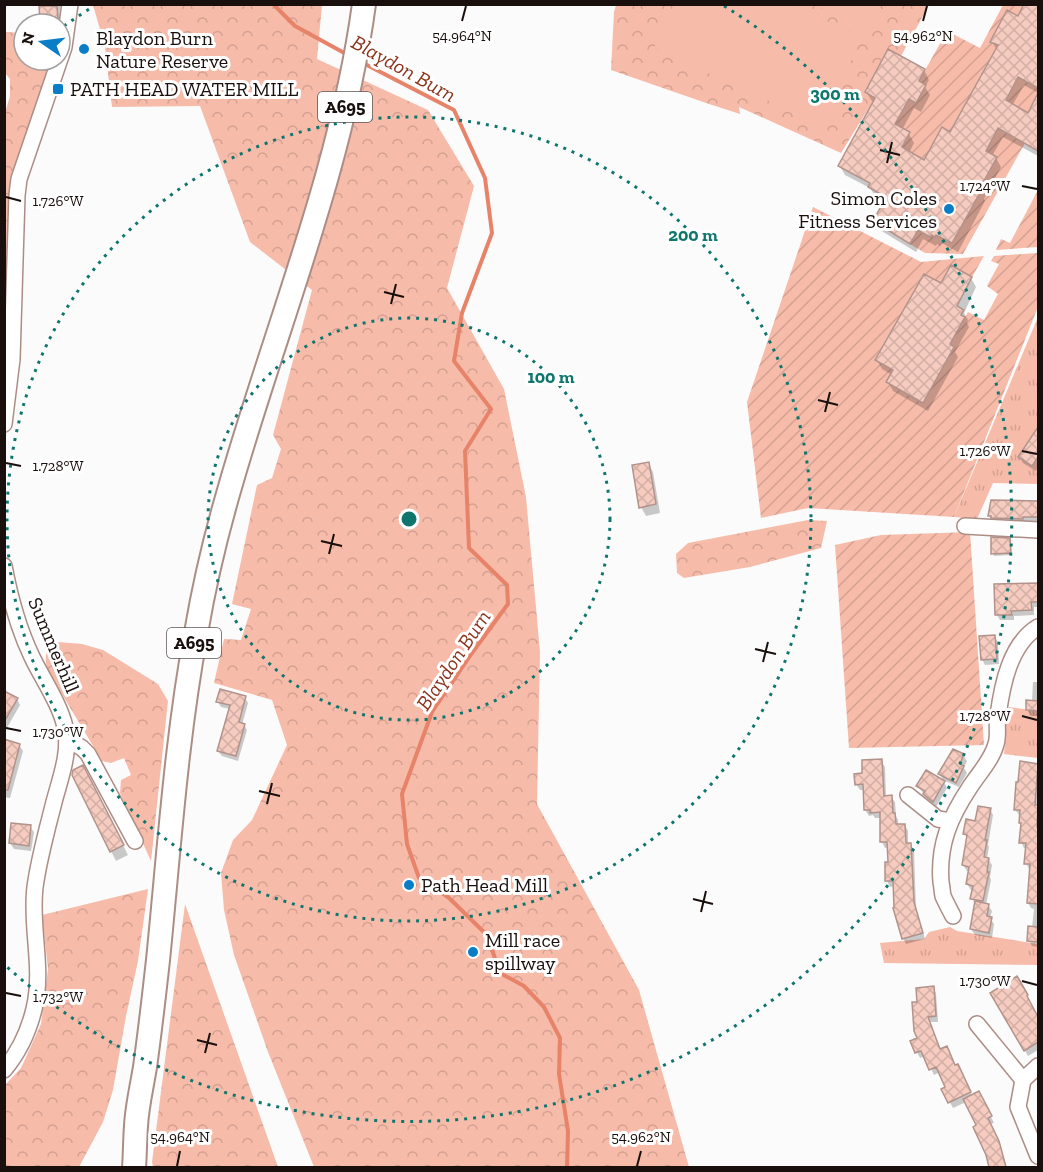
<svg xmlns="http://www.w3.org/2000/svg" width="1043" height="1172" viewBox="0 0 1043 1172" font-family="'Zilla Slab',serif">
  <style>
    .grass { fill: url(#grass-tufts) }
    .forest { fill: url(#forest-crowns) }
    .garden { fill: url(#garden-furrows) }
    .pitch { fill: #f7bbaa }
    .shadow { fill: #0003 }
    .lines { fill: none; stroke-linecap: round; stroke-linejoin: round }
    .stream { stroke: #e78369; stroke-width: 4 }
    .building { fill: url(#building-cross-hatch); stroke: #b2938b; stroke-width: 1.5 }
    .minor-casing { stroke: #ac8d85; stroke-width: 18 }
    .primary-casing { stroke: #ac8d85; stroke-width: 26 }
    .minor { stroke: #fff; stroke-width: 15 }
    .primary { stroke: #fff; stroke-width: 22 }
    .ticks { fill: none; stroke: #190f0c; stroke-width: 2 }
    .ring { fill: none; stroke: #0f766e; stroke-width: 3; stroke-dasharray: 3 6 }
    .poi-dot { fill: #097ec7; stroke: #fff; stroke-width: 2 }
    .labels { text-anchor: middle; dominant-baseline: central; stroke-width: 6; stroke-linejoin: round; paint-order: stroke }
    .shield { fill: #fff; stroke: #5e5755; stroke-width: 1.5 }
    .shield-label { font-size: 18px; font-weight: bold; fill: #190f0c }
    .poi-label { font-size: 20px; fill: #190f0c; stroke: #fff; text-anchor: start }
    .street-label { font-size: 20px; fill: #190f0c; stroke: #fff }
    .water-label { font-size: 21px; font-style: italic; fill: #8b321a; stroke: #fff }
    .ticks-label { font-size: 15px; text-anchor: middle; fill: #190f0c; stroke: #fff; stroke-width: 6; stroke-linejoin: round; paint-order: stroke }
    .centre { fill: #0f766e; stroke: #fff; stroke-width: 3 }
    .ring-label { font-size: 18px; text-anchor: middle; font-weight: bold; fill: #0f766e; stroke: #fff; stroke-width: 6; stroke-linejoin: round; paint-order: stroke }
  </style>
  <defs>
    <pattern id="grass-tufts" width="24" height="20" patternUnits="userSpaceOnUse" patternTransform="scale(1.5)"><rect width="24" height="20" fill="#f7bbaa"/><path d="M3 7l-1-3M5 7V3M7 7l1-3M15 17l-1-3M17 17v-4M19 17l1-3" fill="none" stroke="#d3a091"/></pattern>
    <pattern id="forest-crowns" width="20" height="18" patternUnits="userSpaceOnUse" patternTransform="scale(1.5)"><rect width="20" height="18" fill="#f7bbaa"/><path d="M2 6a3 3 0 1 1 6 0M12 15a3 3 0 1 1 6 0" fill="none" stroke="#d3a091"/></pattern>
    <pattern id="garden-furrows" width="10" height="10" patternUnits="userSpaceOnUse" patternTransform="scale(1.5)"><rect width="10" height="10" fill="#f7bbaa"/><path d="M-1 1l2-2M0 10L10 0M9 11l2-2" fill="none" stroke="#d3a091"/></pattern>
    <pattern id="building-cross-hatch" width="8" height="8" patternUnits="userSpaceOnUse" patternTransform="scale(1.5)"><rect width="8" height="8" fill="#f7ccc0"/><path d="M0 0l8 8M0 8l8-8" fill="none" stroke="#d3aea4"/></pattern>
  </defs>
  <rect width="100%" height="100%" fill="#fbfbfb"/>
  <path class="grass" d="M 1038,317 L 1038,484 L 993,483 L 977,519 L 954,517 Z
    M 1009,707 L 1038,711 L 1038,758 L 1004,754 L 1005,742 L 1002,724 Z
    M 950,927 L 957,931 L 1038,944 L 1038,965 L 884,963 L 880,943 L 924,939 L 929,932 Z"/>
  <path class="forest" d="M 93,5 L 322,5 L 317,59 L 428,110 L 474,186 L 447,288 L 504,389 L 526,497 L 540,652 L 537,804 L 639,990 L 689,1167 L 314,1167 L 268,1052 L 234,955 L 224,910 L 221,873 L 233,840 L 252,820 L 287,745 L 272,700 L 214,683 L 224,639 L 241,640 L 251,609 L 232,604 L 257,485 L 272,478 L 281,449 L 273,435 L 312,290 L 250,242 L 200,106 L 112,107 L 105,47 Z
    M 616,5 L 929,5 L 901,56 L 888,49 L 865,91 L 875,98 L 841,153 L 739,107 L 740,114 L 706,103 L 611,70 L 614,12 Z
    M 5,32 L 24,33 L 24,60 L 53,60 L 13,180 L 7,342 L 4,340 L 4,116 L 10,96 L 10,79 L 5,73 Z
    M 808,520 L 827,521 L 821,548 L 750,567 L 684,578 L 677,573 L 676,554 L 688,543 Z
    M 58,642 L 82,644 L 103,650 L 158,684 L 168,701 L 151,861 L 120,793 L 121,780 L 131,775 L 124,758 L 111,763 L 102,761 L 47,669 C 45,656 44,648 58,642 Z
    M 148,889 L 138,961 L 126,1016 L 113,1090 L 103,1122 L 79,1167 L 5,1167 L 5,1085 L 21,1068 L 41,1024 L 48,969 L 42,915 Z
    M 185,904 L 278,1167 L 153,1167 L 152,1162 Z"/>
  <path class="garden" d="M 1003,5 L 1024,5 L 1018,16 L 1007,10 L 991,42 L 998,45 L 950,132 L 942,127 L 924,160 L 902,147 L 910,132 L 891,122 L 897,110 L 902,112 L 909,99 L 916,103 L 926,85 L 919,81 L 947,31 L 980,48 Z
    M 1018,77 L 1038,88 L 1038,93 L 1028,113 L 1006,100 Z
    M 998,128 L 1025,143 L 963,254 L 925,253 L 910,244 L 918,230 L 930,237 L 932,235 L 936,235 L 952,243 L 997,157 L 986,151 Z
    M 1038,190 L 1038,247 L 996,250 L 1001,239 L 1010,243 Z
    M 813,207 L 921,262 L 984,256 L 972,277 L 951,265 L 941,283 L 924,274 L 875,359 L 893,370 L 886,382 L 923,403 L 954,347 L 950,344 L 968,312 L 984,320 L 998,294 L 987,286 L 999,264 L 991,261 L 994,256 L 1038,253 L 1038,307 L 954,517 L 808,508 L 761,518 L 747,402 Z
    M 970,532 L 984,745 L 849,748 L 835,545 L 881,535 Z"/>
  <path class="pitch" d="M 674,5 L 792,5 L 862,37 L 821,125 L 654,48 Z
    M 814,5 L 878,5 L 866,29 Z"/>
  <path class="shadow" d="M 40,4 L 62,4 L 63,7 L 60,7 L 59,24 L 43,24 L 41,20 Z
    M 1025,4 L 1038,4 L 1038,93 L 1024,85 L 1012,106 L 1029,115 L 1038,96 L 1038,156 L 1003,137 L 992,156 L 996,158 L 1001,167 L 984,199 L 985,201 L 958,252 L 942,243 L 940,246 L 937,244 L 936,246 L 923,239 L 916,252 L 880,230 L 875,221 L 885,202 L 875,196 L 870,188 L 845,175 L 840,166 L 874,102 L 872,101 L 866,92 L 924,70 L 929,80 L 925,87 L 930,95 L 921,112 L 914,108 L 902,130 L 909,134 L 914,143 L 909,153 L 925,162 L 951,134 L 997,50 L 992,42 L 1018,18 Z
    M 971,278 L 976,287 L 964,313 L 968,320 L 967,323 L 969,327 L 955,352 L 958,357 L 928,411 L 893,391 L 888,382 L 892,375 L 882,369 L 877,360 L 941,285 Z
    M 1038,429 L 1038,467 L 1036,471 L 1023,463 L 1020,457 Z
    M 648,463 L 653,472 L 660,513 L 646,516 L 641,507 Z
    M 992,501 L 1038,502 L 1038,525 L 992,521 L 989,516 Z
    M 1009,540 L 1011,542 L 1011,555 L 994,556 L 993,553 Z
    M 1037,541 L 1038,541 L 1038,557 L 1037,554 Z
    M 1038,585 L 1038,607 L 1034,607 L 1034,615 L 1014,616 L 1014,620 L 1000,620 L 997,615 L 995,586 Z
    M 994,636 L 998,642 L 999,664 L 985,665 L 982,659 Z
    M 1033,682 L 1038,682 L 1038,716 L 1031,716 L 1028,710 L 1032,702 Z
    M 4,696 L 17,699 L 20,705 L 4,733 Z
    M 245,698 L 248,703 L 242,725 L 244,725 L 247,730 L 238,761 L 222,756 L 218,751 L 230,709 L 221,707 L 218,702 Z
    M 19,745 L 23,751 L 10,798 L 4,797 L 4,757 Z
    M 963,755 L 967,761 L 964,768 L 967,773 L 959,787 L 943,780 L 940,774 Z
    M 881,761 L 885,767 L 886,797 L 891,797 L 895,802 L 896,816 L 898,820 L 898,825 L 905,825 L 908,831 L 908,844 L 910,844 L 914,850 L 916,909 L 925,939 L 906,944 L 903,938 L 895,886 L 890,887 L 887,881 L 889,864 L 889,847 L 885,848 L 882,842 L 881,818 L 875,818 L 873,815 L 869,816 L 865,810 L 864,790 L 860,790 L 856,784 L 864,775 Z
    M 1022,763 L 1038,765 L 1038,947 L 1032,946 L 1029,940 L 1032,928 L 1034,909 L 1031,908 L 1028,903 L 1031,869 L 1029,869 L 1026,863 L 1027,848 L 1024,848 L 1021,842 L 1022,826 L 1021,823 L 1021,815 L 1019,815 L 1015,809 Z
    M 73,775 L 87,776 L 128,855 L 116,861 Z
    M 944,782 L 947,788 L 936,807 L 928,800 L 918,786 Z
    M 990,809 L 993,815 L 988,845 L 989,847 L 987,859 L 988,859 L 992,865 L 990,877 L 991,880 L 986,905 L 988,905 L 992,911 L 990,918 L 994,924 L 992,938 L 975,935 L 971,929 L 975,904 L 972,898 L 973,890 L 971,890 L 967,884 L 970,871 L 967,871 L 963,865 L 968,839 L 965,834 Z
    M 30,827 L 34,832 L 31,851 L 14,849 L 10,843 Z
    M 1017,978 L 1030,1001 L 1029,1002 L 1038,1020 L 1038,1050 L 1028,1056 L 992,993 Z
    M 933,988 L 936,993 L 938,1022 L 930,1022 L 941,1051 L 961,1071 L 972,1096 L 982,1099 L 994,1123 L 990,1124 L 1001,1148 L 1007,1168 L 991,1168 L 978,1126 L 966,1102 L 953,1108 L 943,1089 L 947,1088 L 940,1072 L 934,1075 L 925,1056 L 920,1058 L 917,1052 L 919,1039 L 918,1004 Z"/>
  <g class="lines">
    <path class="stream" d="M 273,4 L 295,26 L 348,55
      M 363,63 L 454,110 L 485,178 L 492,233 L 462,313 L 454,361 L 491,409 L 465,451 L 469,548 L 507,585 L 508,604 L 472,653 L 432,712 L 402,794 L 407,844 L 419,878 L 448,897 L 487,935 L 500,973 L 524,986 L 544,1007 L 560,1038 L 559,1074 L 568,1131 L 567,1168"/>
  </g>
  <path class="building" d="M 1024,4 L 1038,4 L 1038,88 L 1018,77 L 1006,100 L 1028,113 L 1038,93 L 1038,151 L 998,128 L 986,151 L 997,157 L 979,190 L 981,191 L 952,243 L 936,235 L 935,237 L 932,235 L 930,237 L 918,230 L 910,244 L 873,221 L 886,197 L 868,187 L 870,183 L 838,166 L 875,98 L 865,92 L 888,49 L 925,69 L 919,81 L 926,85 L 916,103 L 909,99 L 895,124 L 910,132 L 902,147 L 924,160 L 942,127 L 950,132 L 998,45 L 990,42 L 1007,10 L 1018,16 Z
    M 39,6 L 57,6 L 58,20 L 56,20 L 56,24 L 43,24 L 43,20 L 40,20 Z
    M 951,265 L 972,277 L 957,306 L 964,310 L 961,315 L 965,317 L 950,344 L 954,347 L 923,403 L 886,382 L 893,370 L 875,360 L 924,274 L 941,283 Z
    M 1038,427 L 1038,457 L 1032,466 L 1018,457 Z
    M 649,462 L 656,504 L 639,508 L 632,465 Z
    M 991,500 L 1038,501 L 1038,517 L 1023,517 L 1023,519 L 991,518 L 991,516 L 988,516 Z
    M 991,537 L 1010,538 L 1011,553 L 991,554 Z
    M 1038,583 L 1038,602 L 1031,602 L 1032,610 L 1011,611 L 1012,615 L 995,615 L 994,584 Z
    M 995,635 L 997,659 L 981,660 L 979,636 Z
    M 220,689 L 246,696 L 239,722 L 245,724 L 236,756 L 217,751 L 230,705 L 216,702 Z
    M 4,691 L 18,698 L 4,722 Z
    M 1026,700 L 1038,701 L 1038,711 L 1026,710 Z
    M 4,739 L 20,744 L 8,790 L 4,790 Z
    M 953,749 L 964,754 L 960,764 L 964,766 L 956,783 L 938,774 Z
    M 882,759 L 884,796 L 892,795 L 893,813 L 895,813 L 896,824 L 905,824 L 906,843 L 911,843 L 914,902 L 923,933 L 902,939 L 893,908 L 894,908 L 893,881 L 885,881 L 885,862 L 888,862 L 887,842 L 880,842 L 880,812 L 870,813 L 870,810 L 864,810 L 863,784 L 855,785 L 854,774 L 862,773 L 862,760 Z
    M 1020,761 L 1038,764 L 1035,805 L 1038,805 L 1037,827 L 1038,827 L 1038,904 L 1027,903 L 1030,864 L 1024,864 L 1026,843 L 1019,843 L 1021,823 L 1019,823 L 1020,810 L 1014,810 L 1016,782 L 1018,782 Z
    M 83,765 L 124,845 L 110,852 L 72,775 L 73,770 Z
    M 926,770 L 945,781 L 933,802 L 923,794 L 925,791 L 916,786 Z
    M 978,806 L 991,808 L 985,840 L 987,840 L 984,857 L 989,858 L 987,872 L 989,872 L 983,901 L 970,899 L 973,886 L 966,884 L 969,867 L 962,865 L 967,835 L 963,834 L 966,819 L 975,821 Z
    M 11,823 L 31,825 L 29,846 L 9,843 Z
    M 975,901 L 989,904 L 987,916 L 992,917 L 989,933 L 970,929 Z
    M 1028,926 L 1038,927 L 1038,942 L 1027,941 Z
    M 1017,976 L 1028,995 L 1027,996 L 1038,1017 L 1038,1042 L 1024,1051 L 990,993 Z
    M 934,986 L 936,1016 L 928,1017 L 940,1049 L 947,1046 L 955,1065 L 958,1064 L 971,1092 L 948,1103 L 941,1089 L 945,1087 L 936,1067 L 929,1070 L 921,1051 L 915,1053 L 910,1041 L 917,1038 L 914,1031 L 912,1002 L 917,1002 L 916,988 Z
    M 979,1091 L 992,1116 L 988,1118 L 999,1141 L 1006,1167 L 989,1167 L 986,1155 L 973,1127 L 976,1125 L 963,1099 Z"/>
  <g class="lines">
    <g class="minor-casing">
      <path id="minor" d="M 4,424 L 12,359 L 17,195 L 19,179 L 64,47 L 70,4
        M 965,526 L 1038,530
        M 4,566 C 10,598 18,628 32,657 C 42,678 60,704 65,727 C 71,751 60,779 54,802 C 47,830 39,858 35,887 C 30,927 44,968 34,1009 C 29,1030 19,1052 4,1070
        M 67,739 L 82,748 L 88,754 L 135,841
        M 908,795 L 938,819 L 950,821
        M 953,916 C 950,910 946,903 943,896 C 942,891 942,886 941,882 C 938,845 950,817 970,787 C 979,773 992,760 996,744 C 999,735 996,725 998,716 C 1002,685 1010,644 1038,627
        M 977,1024 L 1023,1080
        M 1038,1066 L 1023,1080 L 1018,1107 L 1038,1156"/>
    </g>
    <g class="primary-casing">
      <path id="primary" d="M 134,1168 C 135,1154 135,1140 136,1126 C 137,1106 142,1086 145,1067 C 150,1031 154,996 158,960 C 169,851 176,741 196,633 C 204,586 215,539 228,494 C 274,331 341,173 364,4"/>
    </g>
    <use href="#minor" class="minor"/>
    <use href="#primary" class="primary"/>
  </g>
  <path class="ticks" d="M 462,21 L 466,6M 923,21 L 927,6M 880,150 L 900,155M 887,163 L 892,142M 1022,186 L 1037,189M 6,197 L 21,201M 384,292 L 404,297M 391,304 L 396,284M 818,400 L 838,405M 825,412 L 830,392M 1022,451 L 1037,454M 6,463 L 21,466M 321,541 L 342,546M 329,554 L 334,534M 755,649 L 776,654M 763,662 L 768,642M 1022,716 L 1037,720M 6,728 L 21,731M 259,791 L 280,796M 267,804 L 272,783M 693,899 L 713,904M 701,912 L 706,891M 1022,981 L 1037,985M 6,993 L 21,996M 197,1040 L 217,1045M 205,1053 L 210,1033M 177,1166 L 180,1151M 637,1166 L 641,1151"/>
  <g class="ring">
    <circle cx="409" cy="519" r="201"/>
    <circle cx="409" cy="519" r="402"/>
    <path d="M64 26A602 602 0 0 1 94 6M724 6A602 602 0 1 1 6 966"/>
  </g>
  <g class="poi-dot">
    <circle cx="84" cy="49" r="6"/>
    <rect x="52" y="83" width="12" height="12" rx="3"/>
    <circle cx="949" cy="209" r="6"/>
    <circle cx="409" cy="885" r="6"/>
    <circle cx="473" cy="952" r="6"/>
  </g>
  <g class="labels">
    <g class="shield">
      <rect x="318" y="92" width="54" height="30" rx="4.5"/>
      <rect x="167" y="628" width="54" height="30" rx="4.5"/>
    </g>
    <g class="shield-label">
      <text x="345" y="107">A695</text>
      <text x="194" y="643">A695</text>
    </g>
    <g class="poi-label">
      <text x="96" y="38">Blaydon Burn<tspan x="96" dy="23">Nature Reserve</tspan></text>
      <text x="70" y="89">PATH HEAD WATER MILL</text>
      <text x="937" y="198" text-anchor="end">Simon Coles<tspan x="937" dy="23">Fitness Services</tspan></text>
      <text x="421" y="885">Path Head Mill</text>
      <text x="485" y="940">Mill race<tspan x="485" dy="23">spillway</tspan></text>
    </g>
    <g class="street-label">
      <text transform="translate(54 645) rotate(67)">Summerhill</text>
    </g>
    <g class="water-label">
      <text transform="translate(404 68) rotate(29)">Blaydon Burn</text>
      <text transform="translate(453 660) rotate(-56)">Blaydon Burn</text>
    </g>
  </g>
  <g class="ticks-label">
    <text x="462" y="41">54.964°N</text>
    <text x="923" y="41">54.962°N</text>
    <text x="985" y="191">1.724°W</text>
    <text x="58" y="206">1.726°W</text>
    <text x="985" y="456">1.726°W</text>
    <text x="58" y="471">1.728°W</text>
    <text x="985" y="721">1.728°W</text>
    <text x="58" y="737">1.730°W</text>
    <text x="985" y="986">1.730°W</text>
    <text x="58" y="1002">1.732°W</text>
    <text x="180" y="1142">54.964°N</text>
    <text x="641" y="1142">54.962°N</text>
  </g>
  <circle cx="409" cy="519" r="9" class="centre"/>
  <g class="ring-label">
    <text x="835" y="100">300 m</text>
    <text x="693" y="241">200 m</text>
    <text x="551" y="383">100 m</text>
  </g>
  <rect width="1043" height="1172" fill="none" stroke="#190f0c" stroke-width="12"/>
  <g transform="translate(42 42) rotate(284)"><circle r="28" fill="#ffffff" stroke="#a39f9e" stroke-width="1.5"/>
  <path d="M0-4.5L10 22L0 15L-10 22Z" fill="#097ec7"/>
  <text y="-9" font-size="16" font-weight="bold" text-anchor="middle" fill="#190f0c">N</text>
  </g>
</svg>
